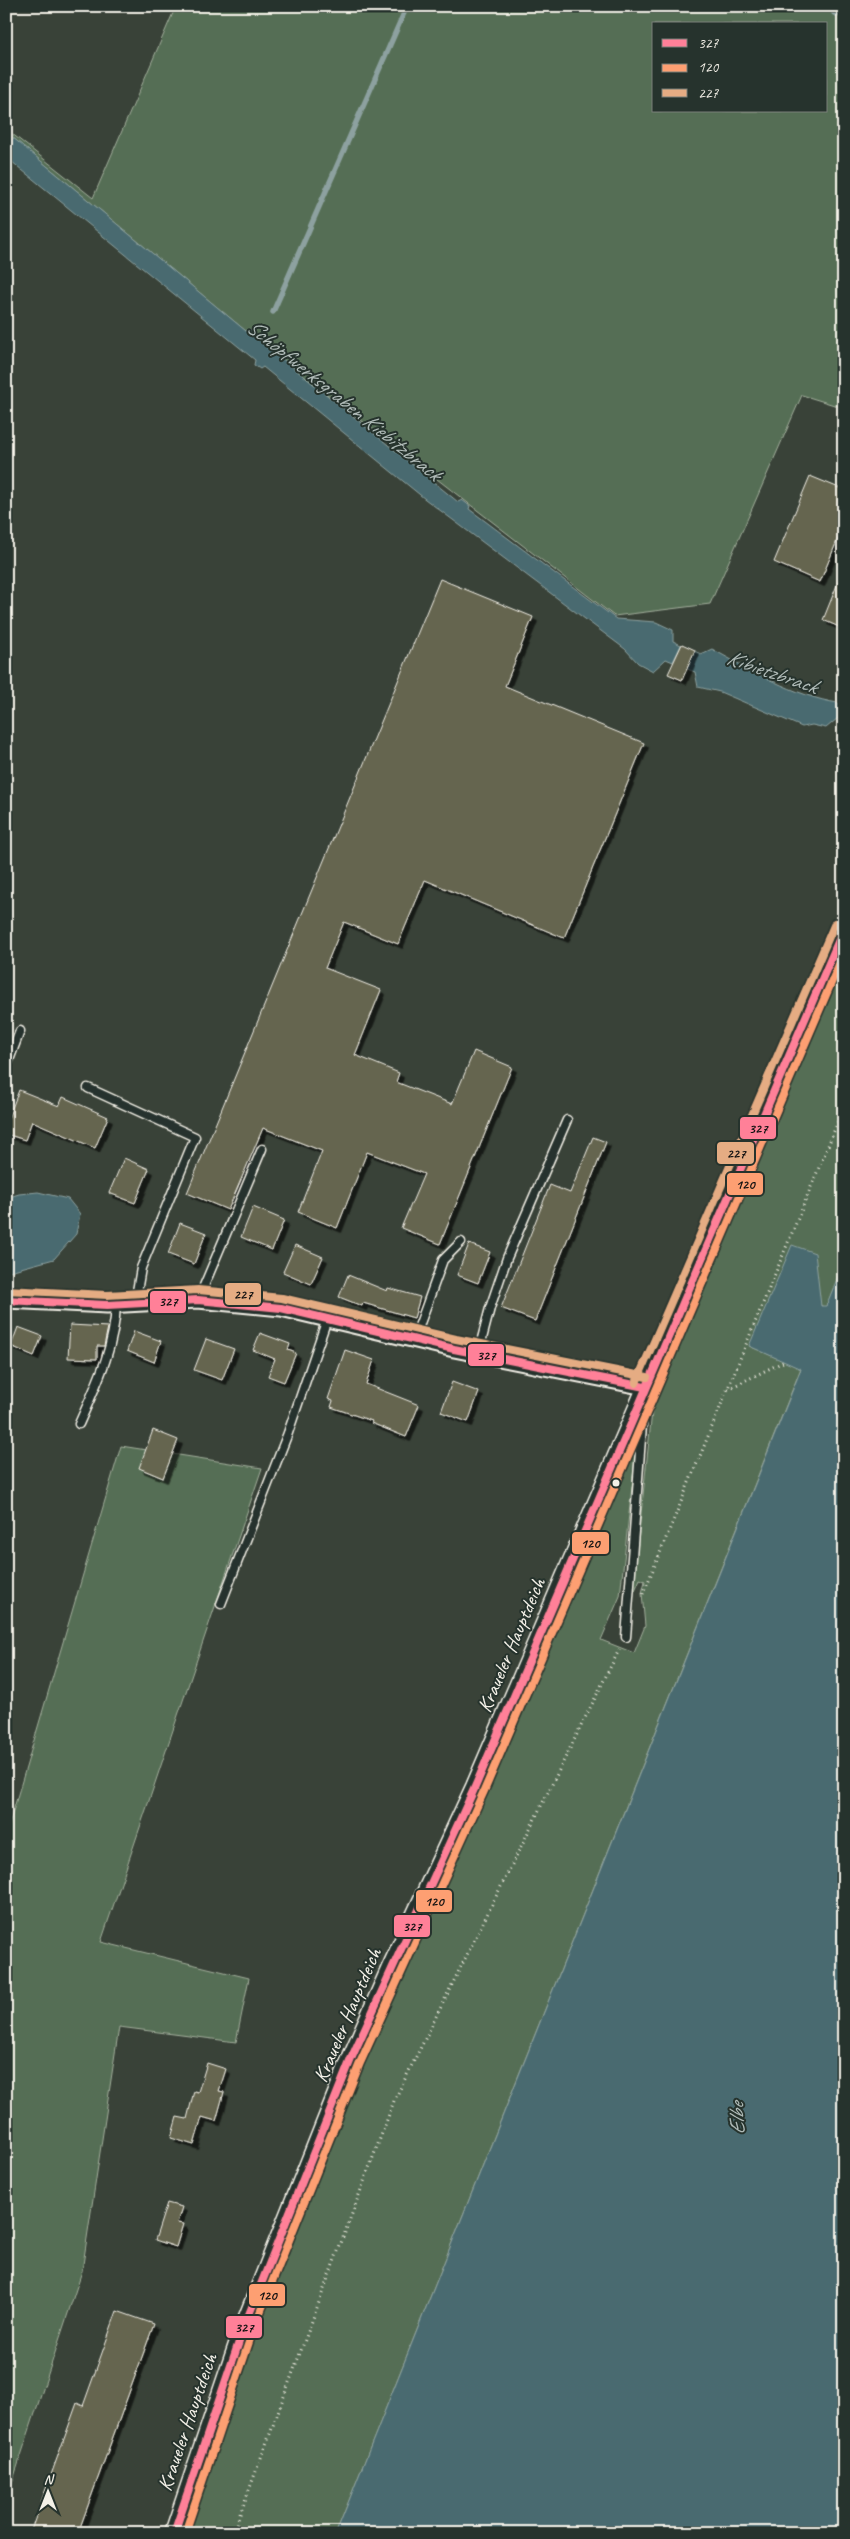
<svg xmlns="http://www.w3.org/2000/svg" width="850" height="2539" viewBox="0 0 850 2539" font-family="Caveat,sans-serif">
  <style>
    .green { fill: #556e54; stroke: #a4b09e; fill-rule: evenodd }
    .water { fill: #496b70; stroke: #8da1a0 }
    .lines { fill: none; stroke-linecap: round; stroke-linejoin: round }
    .stream { stroke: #8da1a0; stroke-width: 5.5 }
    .building { fill: #656550; stroke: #f4f1e8; filter: url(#shadow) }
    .service-casing { stroke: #f4f1e8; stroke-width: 11 }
    .minor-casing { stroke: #f4f1e8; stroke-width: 19 }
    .tertiary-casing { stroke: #f4f1e8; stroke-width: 21 }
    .path { stroke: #f4f1e8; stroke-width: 3; stroke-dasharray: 1 4; stroke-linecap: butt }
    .service { stroke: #26332d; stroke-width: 8 }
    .minor { stroke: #26332d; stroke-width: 15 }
    .tertiary { stroke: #26332d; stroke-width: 18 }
    .bus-1-casing { stroke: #26332d; stroke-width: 11 }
    .bus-2-casing { stroke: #26332d; stroke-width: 11 }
    .bus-3-casing { stroke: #26332d; stroke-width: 11 }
    .bus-1 { stroke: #ff8098; stroke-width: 8 }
    .bus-2 { stroke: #fd9f72; stroke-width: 8 }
    .bus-3 { stroke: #e5ac83; stroke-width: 8 }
    .bus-dot { fill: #f4f1e8; stroke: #26332d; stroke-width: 2 }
    .labels { text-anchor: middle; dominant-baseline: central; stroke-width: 4; stroke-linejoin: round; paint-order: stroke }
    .street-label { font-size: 21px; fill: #f4f1e8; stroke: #26332d }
    .water-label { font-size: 22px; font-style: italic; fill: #b0bbb8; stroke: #26332d }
    .line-badge { stroke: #26332d; stroke-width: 2 }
    .pale-badge-label { font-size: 14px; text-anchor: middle; font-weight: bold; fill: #111 }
  </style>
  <defs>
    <filter id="shadow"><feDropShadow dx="4.5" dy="4.5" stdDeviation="0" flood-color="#0009"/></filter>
  </defs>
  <rect width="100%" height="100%" fill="#394238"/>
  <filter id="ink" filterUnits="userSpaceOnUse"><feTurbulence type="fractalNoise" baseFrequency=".02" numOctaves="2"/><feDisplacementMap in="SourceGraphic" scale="10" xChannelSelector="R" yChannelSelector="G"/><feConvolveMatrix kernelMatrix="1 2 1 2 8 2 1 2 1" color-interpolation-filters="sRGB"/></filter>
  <g filter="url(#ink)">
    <path class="green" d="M 176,6 L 844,6 L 844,408 L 802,395 L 710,604 L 614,616 L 247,332 L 6,132 L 6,129 L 93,198 ZM 654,24 L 826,24 L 826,111 L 654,111 Z
      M 844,957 L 844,1262 L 826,1307 L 821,1306 L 819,1301 L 749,1346 L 801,1368 L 336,2533 L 186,2533 L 226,2413 L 282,2261 L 363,2059 L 445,1886 L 637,1441 L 620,1596 L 601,1640 L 634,1653 L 645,1626 L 642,1593 L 645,1581 L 640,1579 L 632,1597 L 653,1403 Z
      M 121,1446 L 262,1468 L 101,1942 L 249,1978 L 236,2042 L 119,2027 L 82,2271 L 6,2501 L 6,1835 Z"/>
    <path class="water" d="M 6,132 L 246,331 L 250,329 L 257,338 L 458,502 L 462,500 L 470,506 L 469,509 L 616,619 L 656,622 L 673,630 L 673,641 L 681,645 L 673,662 L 666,659 L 653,671 L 638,663 L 625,649 L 425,499 L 263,367 L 260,369 L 254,365 L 255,360 L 6,157 Z
      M 712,649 C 748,669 797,697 838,703 L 843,714 L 826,728 L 812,725 L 802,727 L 720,692 L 698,687 L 695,672 L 687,669 L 694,651 L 701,654 Z
      M 38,1192 L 68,1199 L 80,1214 L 76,1234 L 54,1259 L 6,1272 L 6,1198 L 19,1194 Z
      M 792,1245 L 815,1253 L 821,1306 L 826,1306 L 844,1262 L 844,2533 L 336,2533 L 801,1369 L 749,1346 Z"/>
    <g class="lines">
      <path class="stream" d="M 830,6 L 834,13 L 844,16
        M 273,312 L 407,6"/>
    </g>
    <path class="building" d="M 810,476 L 844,490 L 844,524 L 820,582 L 774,562 Z
      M 843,570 L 844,570 L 844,629 L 823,620 Z
      M 440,579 L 533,617 L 505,686 L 644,743 L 564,938 L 425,880 L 398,944 L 344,922 L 325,968 L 381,990 L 355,1055 L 399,1073 L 396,1082 L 452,1104 L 474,1051 L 512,1067 L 440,1244 L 401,1228 L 424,1174 L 367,1152 L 337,1228 L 298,1212 L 322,1151 L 263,1128 L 228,1210 L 187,1193 Z
      M 682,644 L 695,650 L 682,680 L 668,674 Z
      M 19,1090 L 59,1106 L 63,1097 L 108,1117 L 95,1148 L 32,1121 L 25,1140 L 6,1134 L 6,1124 Z
      M 593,1137 L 606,1142 L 535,1321 L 501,1308 L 550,1185 L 570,1193 Z
      M 124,1158 L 149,1169 L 135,1203 L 109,1193 Z
      M 253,1207 L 284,1220 L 272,1250 L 241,1237 Z
      M 180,1223 L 206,1233 L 194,1264 L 168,1254 Z
      M 469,1244 L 490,1252 L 478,1283 L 457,1275 Z
      M 295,1245 L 323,1257 L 311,1284 L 283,1272 Z
      M 348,1275 L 387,1291 L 388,1288 L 420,1297 L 414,1318 L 363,1303 L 362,1306 L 339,1297 Z
      M 70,1325 L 108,1327 L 104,1346 L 97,1346 L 97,1359 L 68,1358 Z
      M 18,1327 L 42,1336 L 34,1356 L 11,1346 Z
      M 134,1331 L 161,1341 L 154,1362 L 127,1351 Z
      M 260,1333 L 290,1344 L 288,1350 L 296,1353 L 284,1382 L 268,1376 L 275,1359 L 253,1350 Z
      M 206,1339 L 234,1349 L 222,1380 L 194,1370 Z
      M 345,1350 L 374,1360 L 366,1384 L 419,1405 L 406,1437 L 371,1423 L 372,1421 L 331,1407 L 333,1401 L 328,1399 Z
      M 452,1382 L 479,1392 L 468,1422 L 441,1412 Z
      M 153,1430 L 178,1440 L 163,1478 L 139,1468 Z
      M 207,2063 L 226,2069 L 219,2091 L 224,2092 L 216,2121 L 202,2117 L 194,2145 L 171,2138 L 177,2117 L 187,2119 L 194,2091 L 198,2092 Z
      M 167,2203 L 182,2207 L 177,2223 L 183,2224 L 176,2247 L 155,2240 Z
      M 117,2311 L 154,2324 L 78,2533 L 30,2533 L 77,2403 L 83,2406 Z"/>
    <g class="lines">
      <g class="service-casing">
        <path id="service" d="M 6,1068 L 20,1031
          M 88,1088 L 195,1137 L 141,1268 L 135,1303
          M 198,1300 L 262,1149
          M 414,1340 L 443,1260 L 461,1242
          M 478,1354 L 490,1308 L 507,1258 L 567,1120
          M 79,1424 C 97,1383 114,1350 116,1305
          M 221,1604 L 288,1433 L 327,1319
          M 626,1637 L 643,1412"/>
      </g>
      <g class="minor-casing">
        <path id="minor" d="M 6,1300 L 107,1305 L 198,1300 L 281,1308 L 454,1349 L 645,1387"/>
      </g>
      <g class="tertiary-casing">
        <path id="tertiary" d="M 174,2533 L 244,2327 L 351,2059 L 390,1970 L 475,1787 L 844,927"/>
      </g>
      <path class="path" d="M 6,126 L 7,124
        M 728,1389 L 785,1361
        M 643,1594 L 844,1107
        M 233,2533 L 394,2101 L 620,1648"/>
      <use href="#service" class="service"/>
      <use href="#minor" class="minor"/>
      <use href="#tertiary" class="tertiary"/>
      <g class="bus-1-casing">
        <path id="bus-1" d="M 6,1300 L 107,1305 L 198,1300 L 281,1308 L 454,1349 L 645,1387
          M 174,2533 L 244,2327 L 351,2059 L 475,1787 L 844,928"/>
      </g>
      <g class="bus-2-casing">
        <path id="bus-2" d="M 185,2533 L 253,2330 L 360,2063 L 484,1791 L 844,953"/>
      </g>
      <g class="bus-3-casing">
        <path id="bus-3" d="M 6,1290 L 107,1295 L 198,1290 L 282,1298 L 456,1339 L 647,1377
          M 636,1383 L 835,923"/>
      </g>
      <use href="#bus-1" class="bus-1"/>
      <use href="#bus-2" class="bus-2"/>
      <use href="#bus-3" class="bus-3"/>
    </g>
  </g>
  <circle class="bus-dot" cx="616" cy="1483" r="4.5"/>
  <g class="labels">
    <g class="street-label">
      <text transform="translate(511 1645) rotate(-67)">Kraueler Hauptdeich</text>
      <text transform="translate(347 2015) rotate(-67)">Kraueler Hauptdeich</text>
      <text transform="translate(187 2422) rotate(-71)">Kraueler Hauptdeich</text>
    </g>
    <g class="water-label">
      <text transform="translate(344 400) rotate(39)">Schöpfwerksgraben Kiebitzbrack</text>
      <text transform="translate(772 672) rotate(19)">Kibietzbrack</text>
      <text transform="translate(737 2119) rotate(-92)">Elbe</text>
    </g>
  </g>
  <g class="line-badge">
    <rect x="739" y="1116" width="38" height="24" rx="5" fill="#ff8098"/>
    <rect x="716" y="1141" width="39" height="24" rx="5" fill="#e5ac83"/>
    <rect x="726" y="1172" width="38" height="24" rx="5" fill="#fd9f72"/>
    <rect x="224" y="1282" width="38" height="24" rx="5" fill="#e5ac83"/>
    <rect x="149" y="1290" width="38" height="24" rx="5" fill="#ff8098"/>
    <rect x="467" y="1343" width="38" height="24" rx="5" fill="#ff8098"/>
    <rect x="571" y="1531" width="39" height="24" rx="5" fill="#fd9f72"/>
    <rect x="415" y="1889" width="38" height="24" rx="5" fill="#fd9f72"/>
    <rect x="393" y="1914" width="38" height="24" rx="5" fill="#ff8098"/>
    <rect x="248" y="2283" width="38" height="24" rx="5" fill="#fd9f72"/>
    <rect x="225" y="2315" width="38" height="24" rx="5" fill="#ff8098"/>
  </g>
  <g class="pale-badge-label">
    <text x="758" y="1133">327</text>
    <text x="736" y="1158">227</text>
    <text x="745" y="1189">120</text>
    <text x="243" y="1299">227</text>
    <text x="168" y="1306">327</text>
    <text x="486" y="1360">327</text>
    <text x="590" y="1548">120</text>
    <text x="434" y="1906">120</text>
    <text x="412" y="1931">327</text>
    <text x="267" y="2300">120</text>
    <text x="244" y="2332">327</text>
  </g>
  <rect width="850" height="2539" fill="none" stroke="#26332d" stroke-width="25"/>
  <rect x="12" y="12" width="825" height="2514" fill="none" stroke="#f4f1e8" stroke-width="2" filter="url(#ink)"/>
  <rect x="652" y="22" width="175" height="90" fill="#26332d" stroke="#787f78"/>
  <rect x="662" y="39" width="25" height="8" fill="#ff8098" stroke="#787f78"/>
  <text x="698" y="48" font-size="15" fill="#f4f1e8">327</text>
  <rect x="662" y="64" width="25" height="8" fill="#fd9f72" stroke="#787f78"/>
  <text x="698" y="72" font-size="15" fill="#f4f1e8">120</text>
  <rect x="662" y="89" width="25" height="8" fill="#e5ac83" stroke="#787f78"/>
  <text x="698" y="98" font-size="15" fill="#f4f1e8">227</text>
  <g transform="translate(48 2492)" stroke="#26332d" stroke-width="4" paint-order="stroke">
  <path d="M0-4L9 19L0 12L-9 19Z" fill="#f4f1e8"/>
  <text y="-8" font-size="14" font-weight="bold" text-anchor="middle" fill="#f4f1e8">N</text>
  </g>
</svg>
